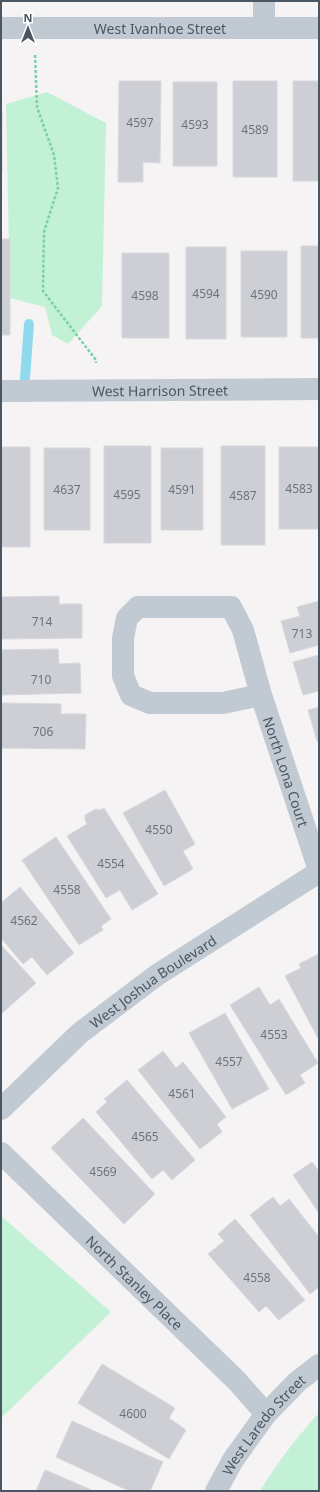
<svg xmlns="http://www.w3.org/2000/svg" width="320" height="1492" viewBox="0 0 320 1492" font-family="'Noto Sans',sans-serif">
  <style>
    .green { fill: #c3f1d5 }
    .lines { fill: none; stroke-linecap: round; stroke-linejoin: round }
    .stream { stroke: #90daee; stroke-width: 10 }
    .building { fill: #cdcfd5; stroke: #d7d9de }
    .path { stroke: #7ad0a6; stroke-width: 2.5; stroke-dasharray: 3 2; stroke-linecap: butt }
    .minor { stroke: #c1cad2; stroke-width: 22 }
    .tertiary { stroke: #c1cad2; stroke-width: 22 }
    .labels { text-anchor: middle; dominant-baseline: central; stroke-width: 3; stroke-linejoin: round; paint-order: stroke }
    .number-label { font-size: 12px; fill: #6b747e }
    .street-label { font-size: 14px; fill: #4a5661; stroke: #fff }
  </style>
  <rect width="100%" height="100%" fill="#f5f3f3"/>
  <path class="green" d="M 47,92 L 106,123 L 102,306 L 68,344 L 52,335 L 45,307 L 10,298 L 6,104 Z
    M 1,1216 L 111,1312 L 1,1418 Z
    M 319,1413 L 319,1491 L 260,1491 C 277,1463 297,1437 319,1413 Z"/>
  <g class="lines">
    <path class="stream" d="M 24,391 L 29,324"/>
  </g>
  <path class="building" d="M 119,81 L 161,81 L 160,163 L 143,162 L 143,182 L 118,182 Z
    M 233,81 L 277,81 L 277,177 L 233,177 Z
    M 293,81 L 319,81 L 319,181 L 293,181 Z
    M 173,82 L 217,82 L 217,166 L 173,166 Z
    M 1,111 L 2,111 L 2,172 L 1,172 Z
    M 1,239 L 10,239 L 10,335 L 1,335 Z
    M 301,246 L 319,246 L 319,338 L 301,338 Z
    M 186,247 L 226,247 L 226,339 L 186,339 Z
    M 241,251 L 287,251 L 287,337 L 241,337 Z
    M 122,253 L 169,253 L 169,338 L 122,338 Z
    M 104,446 L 151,446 L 151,543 L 104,543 Z
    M 221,446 L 265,446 L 265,545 L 221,545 Z
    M 1,447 L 30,447 L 30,547 L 1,547 Z
    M 279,447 L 319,447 L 319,529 L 279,529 Z
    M 44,448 L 90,448 L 90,530 L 44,530 Z
    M 161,448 L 203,448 L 203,530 L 161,530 Z
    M 59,596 L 59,604 L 82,604 L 82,638 L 1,639 L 1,597 Z
    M 319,601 L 319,645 L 290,653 L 281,621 L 300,616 L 297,607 Z
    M 58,649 L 59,664 L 80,663 L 81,693 L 1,695 L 1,650 Z
    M 319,655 L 319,691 L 303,695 L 293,662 Z
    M 1,703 L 61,704 L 61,714 L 86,714 L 85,749 L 1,748 Z
    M 319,707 L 319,741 L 317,741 L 308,710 Z
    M 165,790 L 195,844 L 183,851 L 193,869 L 164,886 L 123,813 Z
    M 104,808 L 158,894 L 132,910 L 120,890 L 106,898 L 67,836 L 87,824 L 85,819 L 85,815 L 96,809 L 100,810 Z
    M 56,837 L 111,919 L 101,926 L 103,930 L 79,945 L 22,860 Z
    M 20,887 L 74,953 L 47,975 L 32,957 L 23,964 L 1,938 L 1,903 Z
    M 1,945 L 36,983 L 1,1014 Z
    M 319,954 L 319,1040 L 285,976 L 301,968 L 299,964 Z
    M 259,987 L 270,1005 L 279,999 L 318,1063 L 300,1075 L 305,1083 L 286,1095 L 230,1005 Z
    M 225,1013 L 269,1089 L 232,1109 L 189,1033 Z
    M 163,1051 L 176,1068 L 183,1062 L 226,1117 L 217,1124 L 222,1132 L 200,1149 L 138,1070 Z
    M 127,1080 L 195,1160 L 172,1180 L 163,1170 L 152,1179 L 96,1112 L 107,1102 L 104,1099 Z
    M 83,1118 L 155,1194 L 124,1224 L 51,1148 Z
    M 312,1162 L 318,1170 L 319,1170 L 319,1213 L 293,1175 Z
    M 273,1197 L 280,1206 L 289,1199 L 319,1237 L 319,1287 L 310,1294 L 250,1215 Z
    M 235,1219 L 305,1300 L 279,1320 L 266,1306 L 259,1312 L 208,1254 L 224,1241 L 218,1234 Z
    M 102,1364 L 175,1408 L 169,1418 L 186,1430 L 169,1459 L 78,1403 Z
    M 72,1421 L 163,1462 L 150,1491 L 129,1491 L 56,1457 Z
    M 45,1470 L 94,1491 L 36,1491 Z"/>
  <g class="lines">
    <path class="path" d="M 35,55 L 37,107 L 54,155 L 58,188 L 44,232 L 43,291 L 96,360 L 96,363"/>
    <g class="minor">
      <path d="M 264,1 L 264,28"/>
      <path id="s1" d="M 1,28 L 319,28"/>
      <path id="s2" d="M 1,391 L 319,389"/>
      <path id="s3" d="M 261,695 L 223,703 L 150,703 L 131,695 L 123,676 L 123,638 L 127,618 L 138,607 L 231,607 L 243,630 L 261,695 L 319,870"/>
      <path id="s4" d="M 1,1153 L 236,1380 L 266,1414"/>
      <path id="s5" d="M 216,1491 L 233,1460 L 266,1414 L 297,1382 L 319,1365"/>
    </g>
    <path class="tertiary" id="s6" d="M 1,1109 L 80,1033 L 157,975 L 319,872"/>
  </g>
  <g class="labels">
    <g class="number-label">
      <text x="140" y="122">4597</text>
      <text x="195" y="124">4593</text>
      <text x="255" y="129">4589</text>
      <text x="206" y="293">4594</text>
      <text x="264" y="294">4590</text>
      <text x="145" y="295">4598</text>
      <text x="299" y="488">4583</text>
      <text x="67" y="489">4637</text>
      <text x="182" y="489">4591</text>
      <text x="127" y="494">4595</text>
      <text x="243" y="495">4587</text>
      <text x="42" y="621">714</text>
      <text x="302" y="633">713</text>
      <text x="41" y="679">710</text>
      <text x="43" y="731">706</text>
      <text x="159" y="829">4550</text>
      <text x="111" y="863">4554</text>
      <text x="67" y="889">4558</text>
      <text x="24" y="920">4562</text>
      <text x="274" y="1034">4553</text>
      <text x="229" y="1061">4557</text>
      <text x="182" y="1093">4561</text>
      <text x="145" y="1136">4565</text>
      <text x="103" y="1171">4569</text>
      <text x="257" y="1277">4558</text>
      <text x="133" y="1413">4600</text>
    </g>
    <g class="street-label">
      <text stroke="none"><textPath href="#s1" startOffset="159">West Ivanhoe Street</textPath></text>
      <text stroke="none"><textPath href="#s2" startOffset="159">West Harrison Street</textPath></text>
      <text stroke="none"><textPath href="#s3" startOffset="494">North Lona Court</textPath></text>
      <text stroke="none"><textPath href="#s6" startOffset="199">West Joshua Boulevard</textPath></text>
      <text stroke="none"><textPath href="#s4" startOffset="186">North Stanley Place</textPath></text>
      <text stroke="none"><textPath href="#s5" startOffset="82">West Laredo Street</textPath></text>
    </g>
  </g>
  <rect width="320" height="1492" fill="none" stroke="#4a5661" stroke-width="4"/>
  <g transform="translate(28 28)" stroke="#ffffff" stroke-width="3" paint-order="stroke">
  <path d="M0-3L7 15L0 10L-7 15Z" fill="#4a5661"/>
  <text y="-6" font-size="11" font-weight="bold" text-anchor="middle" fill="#4a5661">N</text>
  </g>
</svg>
